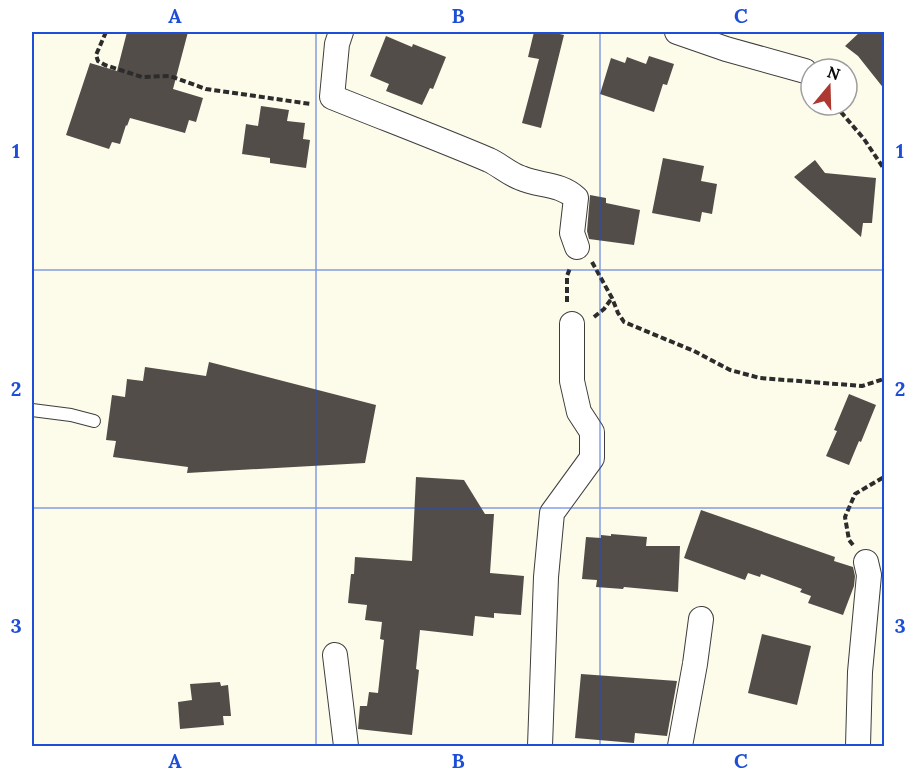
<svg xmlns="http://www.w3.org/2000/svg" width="916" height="778" viewBox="0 0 916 778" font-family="Lora,serif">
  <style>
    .building { fill: #524d48 }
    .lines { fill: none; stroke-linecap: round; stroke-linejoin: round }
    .lane-casing { stroke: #3d3d3d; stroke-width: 14 }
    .street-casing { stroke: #3d3d3d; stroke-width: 26 }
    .path { stroke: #2c2c2c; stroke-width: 4; stroke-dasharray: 6 3; stroke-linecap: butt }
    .lane { stroke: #fff; stroke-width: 12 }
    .street { stroke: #fff; stroke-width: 24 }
    .grid { fill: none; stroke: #1d4ed8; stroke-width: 1.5; stroke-opacity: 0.55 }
    .neatline { fill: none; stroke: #1d4ed8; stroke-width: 2 }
    .grid-label { font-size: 20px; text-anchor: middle; font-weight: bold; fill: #1d4ed8 }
  </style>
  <rect width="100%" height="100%" fill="#fdfbea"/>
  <path class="building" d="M 127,32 L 188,32 L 173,89 L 203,98 L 196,122 L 189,120 L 185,133 L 130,118 L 127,126 L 126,125 L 120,144 L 112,142 L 109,149 L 66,135 L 90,63 L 117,71 Z
    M 534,32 L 551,32 L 564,35 L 541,128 L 522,123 L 539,59 L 528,57 Z
    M 860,32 L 885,32 L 885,90 L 858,56 L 845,46 Z
    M 386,36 L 412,47 L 413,44 L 446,57 L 433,89 L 430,88 L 422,105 L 386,91 L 389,84 L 370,76 Z
    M 649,56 L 674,64 L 667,85 L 663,84 L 654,112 L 600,94 L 611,58 L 625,63 L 627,57 L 646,64 Z
    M 261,106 L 289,110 L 287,121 L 305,123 L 303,139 L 310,140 L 306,168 L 270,163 L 270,158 L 242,154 L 246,124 L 258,126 Z
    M 663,158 L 704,166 L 701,181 L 717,184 L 712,214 L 702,212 L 700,222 L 652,213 Z
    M 815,160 L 825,173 L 876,178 L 872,223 L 863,223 L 861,237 L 794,177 Z
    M 590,195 L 606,198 L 606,203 L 640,210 L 634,245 L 589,239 L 587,231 Z
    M 209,362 L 376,405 L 365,463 L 187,473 L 188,467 L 113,457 L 116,441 L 106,440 L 112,395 L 125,397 L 127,379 L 143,381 L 145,367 L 206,376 Z
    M 849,394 L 876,405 L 861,442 L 859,441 L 849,465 L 826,456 L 837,431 L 834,430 Z
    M 416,477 L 464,480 L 485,514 L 494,514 L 490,573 L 524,576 L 521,615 L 494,613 L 494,618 L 475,616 L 473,636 L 420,630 L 416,669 L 419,670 L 412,735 L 358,729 L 360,706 L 367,706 L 369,692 L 378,693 L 384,640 L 380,639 L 382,622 L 365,620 L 367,605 L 348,603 L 351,574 L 354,574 L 355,557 L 412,561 Z
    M 701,510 L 835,557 L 834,561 L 853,567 L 855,576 L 854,586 L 843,615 L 808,603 L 811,596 L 800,592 L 802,589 L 761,574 L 760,577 L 748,573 L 745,580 L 684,558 Z
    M 611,534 L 647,537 L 646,546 L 680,546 L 678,592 L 624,587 L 623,589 L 596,587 L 597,580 L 582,579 L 586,537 L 601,538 L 601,535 L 611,536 Z
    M 762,634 L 811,646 L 797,705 L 748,693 Z
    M 581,674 L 677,681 L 667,736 L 635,733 L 634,743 L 575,738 Z
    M 220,682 L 221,686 L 228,685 L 231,716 L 223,716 L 224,725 L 180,729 L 178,702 L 192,700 L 190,684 Z"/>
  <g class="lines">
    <g class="lane-casing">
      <path id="lane" d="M 32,410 L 71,415 L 94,421"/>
    </g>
    <g class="street-casing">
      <path id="street" d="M 341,32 L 337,44 L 332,97 C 384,118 437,138 489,160 C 500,165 509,174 521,178 C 539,186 560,183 576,198 L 572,233 L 577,247
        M 677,32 L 726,49 L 805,71
        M 335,655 L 346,746
        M 540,746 L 546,577 L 552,513 L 592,458 L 592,432 L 579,412 L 572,381 L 572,324
        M 680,746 L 695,664 L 701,619
        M 858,746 L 860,672 L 869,575 L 866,562"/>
    </g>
    <path class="path" d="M 106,32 L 96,55 L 98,61 L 105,65 L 142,77 L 170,76 L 206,89 L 311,104
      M 835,105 L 864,139 L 884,169
      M 592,262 L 612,298 L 618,313 L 624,322 L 694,351 L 730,370 L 760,378 L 862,386 L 884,379
      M 567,302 L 567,276 L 570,268
      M 594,317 L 604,309 L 612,298
      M 853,545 L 849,540 L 845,517 L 855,494 L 884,477"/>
    <use href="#lane" class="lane"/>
    <use href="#street" class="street"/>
  </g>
  <path class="grid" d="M 316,32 L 316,746M 600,32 L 600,746M 32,270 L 884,270M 32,508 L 884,508"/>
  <rect width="916" height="778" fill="none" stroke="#ffffff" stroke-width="66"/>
  <g transform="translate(829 87) rotate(19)"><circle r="28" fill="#ffffff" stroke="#9d9d9d" stroke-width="1.5"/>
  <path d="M0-4.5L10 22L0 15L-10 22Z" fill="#ac3831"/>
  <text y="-9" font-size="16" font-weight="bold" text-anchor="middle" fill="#0a0a0a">N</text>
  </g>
  <rect x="33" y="33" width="850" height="712" class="neatline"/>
  <g class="grid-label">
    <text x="175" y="23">A</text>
    <text x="458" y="23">B</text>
    <text x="741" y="23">C</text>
    <text x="16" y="158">1</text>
    <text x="900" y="158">1</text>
    <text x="16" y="396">2</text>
    <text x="900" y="396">2</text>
    <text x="16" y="633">3</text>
    <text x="900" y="633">3</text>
    <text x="175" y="768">A</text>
    <text x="458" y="768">B</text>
    <text x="741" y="768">C</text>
  </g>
</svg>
